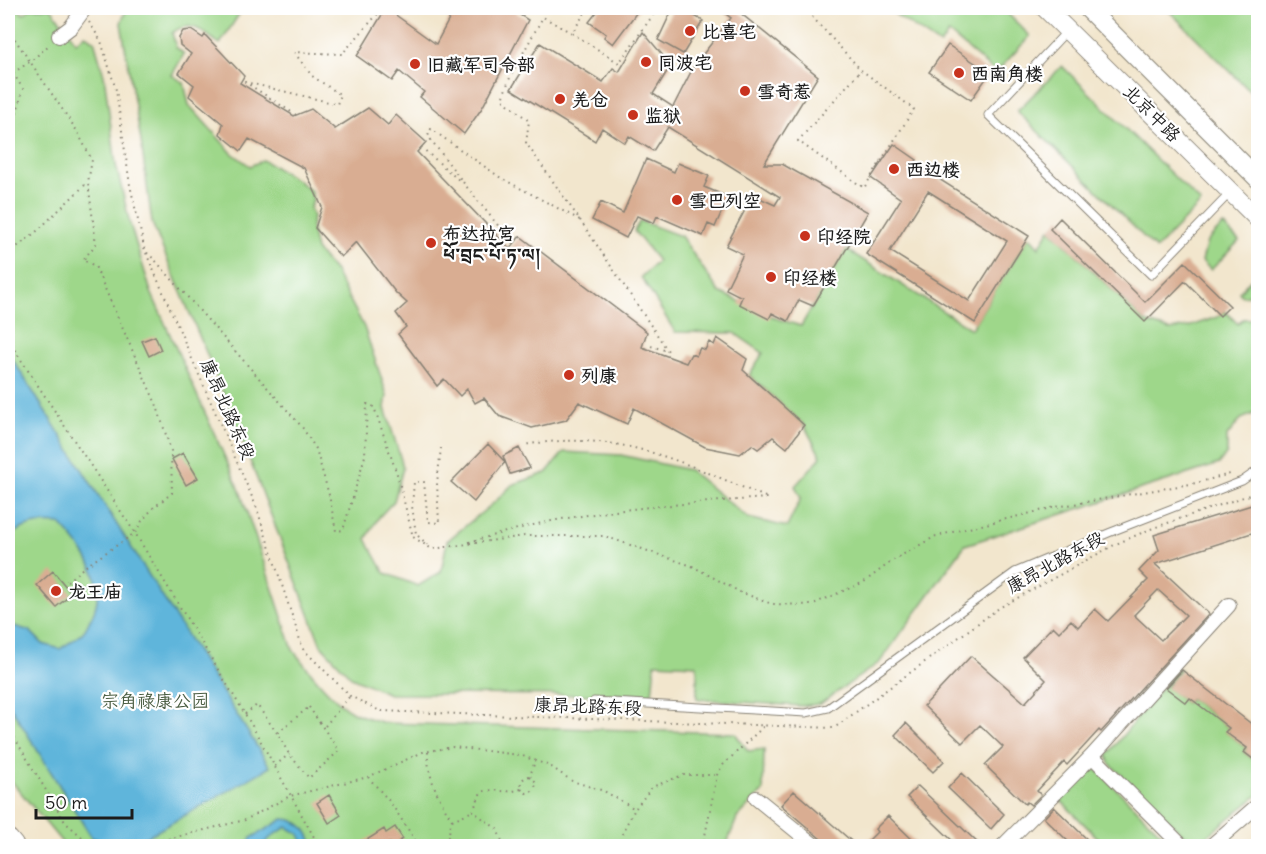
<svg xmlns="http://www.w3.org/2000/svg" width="1266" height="854" viewBox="0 0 1266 854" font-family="Delius,'LXGW WenKai TC','Noto Serif Tibetan',sans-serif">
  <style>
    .green { fill: #9ed78a; stroke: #5d7a53; stroke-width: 1.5 }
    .water { fill: #5eb5db; stroke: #3d687c; stroke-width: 1.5 }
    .building { fill: #d9ad92; fill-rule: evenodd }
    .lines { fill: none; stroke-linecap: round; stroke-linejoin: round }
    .lane-casing { stroke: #878174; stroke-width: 9 }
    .street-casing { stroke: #878174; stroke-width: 16 }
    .secondary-casing { stroke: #878174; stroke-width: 20 }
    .primary-casing { stroke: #878174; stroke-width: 23 }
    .path { stroke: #878174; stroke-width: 2; stroke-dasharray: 1.5 4.5; stroke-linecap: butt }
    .lane { stroke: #fff; stroke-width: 7 }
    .street { stroke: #fff; stroke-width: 14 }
    .secondary { stroke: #fff; stroke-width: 18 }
    .primary { stroke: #fff; stroke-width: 21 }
    .poi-dot { fill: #c8321e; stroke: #fff; stroke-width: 2 }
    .labels { text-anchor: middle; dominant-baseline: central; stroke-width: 4.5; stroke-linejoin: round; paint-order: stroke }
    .poi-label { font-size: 18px; font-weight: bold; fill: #1c1c1c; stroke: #fff; text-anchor: start }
    .street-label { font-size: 18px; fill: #1c1c1c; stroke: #fff }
    .park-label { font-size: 18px; fill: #4a5d42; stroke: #fff }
  </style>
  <rect width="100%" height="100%" fill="#fff"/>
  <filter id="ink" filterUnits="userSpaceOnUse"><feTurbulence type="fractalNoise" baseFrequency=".0167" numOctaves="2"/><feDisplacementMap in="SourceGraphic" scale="12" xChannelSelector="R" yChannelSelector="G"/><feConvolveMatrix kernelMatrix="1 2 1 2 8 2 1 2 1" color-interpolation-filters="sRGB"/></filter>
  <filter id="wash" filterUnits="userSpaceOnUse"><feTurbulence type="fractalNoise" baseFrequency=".008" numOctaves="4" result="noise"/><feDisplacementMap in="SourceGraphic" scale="24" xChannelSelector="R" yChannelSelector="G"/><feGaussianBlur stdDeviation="1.35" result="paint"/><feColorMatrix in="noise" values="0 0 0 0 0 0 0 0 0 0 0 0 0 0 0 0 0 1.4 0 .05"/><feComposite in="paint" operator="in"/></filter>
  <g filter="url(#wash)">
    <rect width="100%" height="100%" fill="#f2e6cd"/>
    <path class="green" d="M 8,8 L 18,8 L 23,14 L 32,8 L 51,8 L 76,42 L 85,35 L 94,40 L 104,75 L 116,165 L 130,224 L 151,292 L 240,491 L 293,650 C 308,669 331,700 353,712 C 363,717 374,720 385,723 L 735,733 L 748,751 L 764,749 L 763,791 L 737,818 L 726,846 L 65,846 L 8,777 Z
      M 127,8 L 243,8 L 220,44 C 202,32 192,18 172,33 L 176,47 L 184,54 L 172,75 L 184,83 L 189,105 L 232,153 L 250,166 L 263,160 L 297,180 L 311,191 L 313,200 L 310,208 L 313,217 L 311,227 L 316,250 L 335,272 L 364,327 L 387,395 L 385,408 L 402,463 L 403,468 L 394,501 L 379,517 L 366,539 L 385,573 L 418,586 L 441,572 L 447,541 L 496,501 L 512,485 L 546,473 L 564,452 L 621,455 L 689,470 L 748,518 L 787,527 L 801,498 L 795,486 L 821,457 L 804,425 L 749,375 L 763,353 L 734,333 L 675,332 L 641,277 L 658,261 L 634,231 L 640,221 L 681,236 L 719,292 L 778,319 L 801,326 L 846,249 L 971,329 L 1029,236 L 1039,247 L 1050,229 L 1145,322 L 1170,330 L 1188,327 L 1220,316 L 1225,311 L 1238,324 L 1243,319 L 1258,319 L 1258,412 L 1241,419 L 1227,436 L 1227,453 L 1219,464 L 965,545 L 880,662 L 820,704 L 801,706 L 697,699 L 697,665 L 655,663 L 652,695 L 389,694 L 351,677 L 321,645 L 234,419 L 152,223 L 141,141 L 121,23 Z
      M 886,8 L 1002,8 L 1030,36 L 996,73 L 949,33 L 940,45 Z
      M 1166,8 L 1258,8 L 1258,99 Z
      M 1062,66 L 1201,203 L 1156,249 L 1017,111 Z
      M 1223,225 L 1239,241 L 1211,270 L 1202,261 L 1207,242 Z
      M 1258,272 L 1258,298 L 1249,295 L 1242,296 L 1239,292 Z
      M 1177,669 L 1180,669 L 1166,687 L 1186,703 L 1190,698 L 1229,728 L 1226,732 L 1247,748 L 1244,752 L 1258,763 L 1258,795 L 1195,846 L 1109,763 L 1107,755 Z
      M 1096,769 L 1174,846 L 1106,846 L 1059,799 L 1085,771 Z"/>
    <path class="water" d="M 8,352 L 270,767 L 131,846 L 122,846 L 92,838 L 8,703 L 8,624 L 30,631 L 43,644 L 60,649 C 67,644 76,639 83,632 C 87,628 89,621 92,616 C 109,581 84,549 60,524 C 37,522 28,524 8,536 Z
      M 283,819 C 300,819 309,831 313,846 L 304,846 L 299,834 L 287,827 L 275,834 L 261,846 L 246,846 L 251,838 Z"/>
    <g id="blocks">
      <path class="building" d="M 386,8 L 436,44 L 455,8 L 509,8 L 528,20 L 482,108 L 464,134 L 420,97 L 424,92 L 399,71 L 392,81 L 357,56 Z
        M 600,8 L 640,8 L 613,44 L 604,37 L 606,34 L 589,22 Z
        M 673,8 L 701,8 L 693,15 L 703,21 L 683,54 L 658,40 Z
        M 718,8 L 734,8 L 818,76 L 764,164 L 782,164 L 868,212 L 813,306 L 799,300 L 788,321 L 772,313 L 769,319 L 739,304 L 742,297 L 726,289 L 743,254 L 726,246 L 753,195 L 775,205 L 780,197 L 668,127 L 653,151 L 629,136 L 625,143 L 602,128 L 595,141 L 511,89 L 540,43 L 603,82 L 613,68 L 619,72 L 643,32 L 671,65 L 653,94 L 673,107 L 694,66 L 731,18 Z
        M 191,30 L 203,38 L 205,35 L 244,76 L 240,83 L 294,116 L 311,109 L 335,129 L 368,108 L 388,125 L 396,115 L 426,142 L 417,152 L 510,249 L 520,236 L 647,332 L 642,347 L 686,363 L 691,354 L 696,356 L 700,348 L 705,350 L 709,342 L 714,345 L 717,338 L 747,359 L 743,370 L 804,425 L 787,448 L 773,437 L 758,449 L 752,445 L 740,454 L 705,447 L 634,408 L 627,424 L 579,402 L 566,420 L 532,428 L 499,416 L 484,398 L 475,403 L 467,389 L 460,396 L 444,379 L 437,386 L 398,334 L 406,327 L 396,313 L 407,303 L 396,293 L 356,242 L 341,257 L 315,228 L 322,207 L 304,168 L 249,139 L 241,151 L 220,134 L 223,124 L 189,96 L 194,85 L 179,73 L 191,54 L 180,45 L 179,38 L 183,31 Z
        M 948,45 L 990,73 L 971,100 L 929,72 Z
        M 894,144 L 917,160 L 915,164 L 1029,236 L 975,323 L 866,254 L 901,199 L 871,178 ZM 928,191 L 1007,241 L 969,301 L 890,251 Z
        M 646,159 L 674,172 L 678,163 L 709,176 L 704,187 L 728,197 L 715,227 L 708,224 L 703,236 L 657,216 L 654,223 L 637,216 L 626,238 L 592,220 L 601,202 L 623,213 Z
        M 1060,218 L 1145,302 L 1185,262 L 1230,306 L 1220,316 L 1185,281 L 1145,322 L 1050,229 Z
        M 155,336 L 161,350 L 149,356 L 142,341 Z
        M 488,444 L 505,462 L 474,502 L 451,482 Z
        M 519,448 L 530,468 L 510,474 L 503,456 Z
        M 183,453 L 198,478 L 186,485 L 172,459 Z
        M 1258,503 L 1258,531 L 1155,564 L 1209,614 L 1101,732 L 1099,730 L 1067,765 L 1064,762 L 1037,791 L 1041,795 L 1031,805 L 1027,802 L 1025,804 L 985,765 L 1003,747 L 980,725 L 962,743 L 924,706 L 971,656 L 1025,703 L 1046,680 L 1023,657 L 1053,626 L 1059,632 L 1071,620 L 1078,627 L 1095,609 L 1108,621 L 1148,580 L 1139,571 L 1159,550 L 1154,535 ZM 1158,590 L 1186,615 L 1161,640 L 1134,615 Z
        M 53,571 L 72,594 L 56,607 L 37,585 Z
        M 1182,670 L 1258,729 L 1258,763 L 1244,752 L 1247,748 L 1225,732 L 1229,728 L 1190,698 L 1186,703 L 1166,688 Z
        M 906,723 L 944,761 L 933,772 L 895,735 Z
        M 962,773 L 1004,814 L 991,829 L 948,788 Z
        M 918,786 L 981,846 L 958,846 L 907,797 Z
        M 794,791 L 857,846 L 825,846 L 821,839 L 781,805 Z
        M 329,795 L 341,815 L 329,823 L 317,803 Z
        M 1054,807 L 1094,846 L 1073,846 L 1044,818 Z
        M 888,816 L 919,846 L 863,846 L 877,832 L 875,829 Z
        M 395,827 L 403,839 L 392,846 L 390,843 L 384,846 L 357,846 L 384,829 L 386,833 Z"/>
    </g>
  </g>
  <g filter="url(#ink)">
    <use href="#blocks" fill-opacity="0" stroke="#878174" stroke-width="1.5"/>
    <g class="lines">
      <g class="lane-casing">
        <path id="lane" d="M 1066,32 L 988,115 L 1151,275 L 1231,192
          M 594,701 L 806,713 L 828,708 L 1015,572 L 1111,532 L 1242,481 L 1258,470"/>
      </g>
      <g class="street-casing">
        <path id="street" d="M 59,36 L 71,27 L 85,8
          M 1092,756 L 1182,846
          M 756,798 L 815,846
          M 1003,846 L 1092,756 L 1229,605
          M 1211,846 L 1258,805"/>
      </g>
      <g class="secondary-casing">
        <path id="secondary" d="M 1045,8 L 1258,219
          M 1087,8 L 1258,179"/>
      </g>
      <g class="primary-casing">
        <path id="primary" d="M 8,840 L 13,846"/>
      </g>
      <path class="path" d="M 804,8 L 861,70 L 914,109 L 864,188 L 798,141 L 861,70
        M 89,22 L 101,41 L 116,90 L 130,185 L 145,251 L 155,260 L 302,427 L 316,449 L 329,495 L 336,531 L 343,530 L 365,456 L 367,404 L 374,407 L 397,474 L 413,537 L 432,549 L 525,536 L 604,536 L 692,566 L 740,592 L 772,604 L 811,605 L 864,582 L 895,559 L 936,536 L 1056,507 L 1196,483 L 1230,474
        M 8,29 L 77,131 L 92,160 L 88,182 L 96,244 L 83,260 L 95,266 L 157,406 L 171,451 L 172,493 L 153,508 L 142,521 L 135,533 L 83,568 L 66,582
        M 572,33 L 619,63 L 658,8
        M 8,70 L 13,73 L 23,89 L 17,112 L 8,119
        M 13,73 L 31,61 L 50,44
        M 296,115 L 245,82 L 337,104 L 341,95 L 312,76 L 294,52 L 342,54 L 383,8
        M 421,147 L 461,182
        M 580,220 L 668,351 L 647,345
        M 513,244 L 466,186 L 428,136 L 431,129 L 501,178 L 580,220 L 526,143 L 529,121 L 502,99 L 511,75 L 543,17 L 572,33 L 588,8
        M 146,253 L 256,506 L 303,649 L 350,696 L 380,711 L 834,728 L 999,608 L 1116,544 L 1153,528 L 1258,492
        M 8,254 L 36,232 L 88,182
        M 8,340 L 135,533 L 251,724 L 319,846
        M 469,542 C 506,532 543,521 581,516 C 642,506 706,502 768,498 C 709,474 649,443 583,441 C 563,440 543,442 523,445
        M 428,545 L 416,534 L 412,506 L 414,482 L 424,482 L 428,522 L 439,523 L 437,483 L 441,448
        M 309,707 L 339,751 L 309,778 L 289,754 L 277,733 Z
        M 245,714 L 257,705 L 277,733
        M 325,726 L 350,696
        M 8,727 L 65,822 L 92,846
        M 428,752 C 427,777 439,799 452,820 L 448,837 L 434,846
        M 275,766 L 289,754
        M 530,776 L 536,782 L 535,788 L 531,792 L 526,793 L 521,789 C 520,781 522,778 530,776 L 535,761
        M 368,777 L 390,802 L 419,846
        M 452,820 L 473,811
        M 139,846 L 245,820 L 290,796 L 368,777 L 423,752 L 453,747 L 520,755 L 550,766 L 572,781 L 604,791 L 635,809 L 652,787 L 683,775 L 717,775
        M 504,846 L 497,829 L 473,811 L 481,792 C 497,787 503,795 521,789
        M 621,846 L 624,829 L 635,809
        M 703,846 L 717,775 L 723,765 L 764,726"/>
      <use href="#lane" class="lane"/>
      <use href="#street" class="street"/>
      <use href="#secondary" class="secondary"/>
      <use href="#primary" class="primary"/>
    </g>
  </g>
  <g class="poi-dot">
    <circle cx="690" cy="31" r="6"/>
    <circle cx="646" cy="62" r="6"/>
    <circle cx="415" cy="64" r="6"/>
    <circle cx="959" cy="73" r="6"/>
    <circle cx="745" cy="91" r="6"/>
    <circle cx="560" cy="99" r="6"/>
    <circle cx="633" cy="115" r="6"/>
    <circle cx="894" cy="169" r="6"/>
    <circle cx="677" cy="200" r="6"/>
    <circle cx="805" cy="236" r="6"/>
    <circle cx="431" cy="243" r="6"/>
    <circle cx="771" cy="277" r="6"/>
    <circle cx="569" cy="375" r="6"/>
    <circle cx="56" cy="591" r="6"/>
  </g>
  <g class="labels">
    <g class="poi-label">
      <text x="702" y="31">比喜宅</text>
      <text x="658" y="62">同波宅</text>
      <text x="427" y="64">旧藏军司令部</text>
      <text x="971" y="73">西南角楼</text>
      <text x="757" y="91">雪奇惹</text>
      <text x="572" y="99">羌仓</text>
      <text x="645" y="115">监狱</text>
      <text x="906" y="169">西边楼</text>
      <text x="689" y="200">雪巴列空</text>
      <text x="443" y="233">布达拉宫<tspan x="443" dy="21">ཕོ་བྲང་པོ་ཏ་ལ།</tspan></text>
      <text x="817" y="236">印经院</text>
      <text x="783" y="277">印经楼</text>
      <text x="581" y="375">列康</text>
      <text x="68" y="591">龙王庙</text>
    </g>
    <g class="street-label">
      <text transform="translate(1152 113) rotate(45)">北京中路</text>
      <text transform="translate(228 409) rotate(66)">康昂北路东段</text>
      <text transform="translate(1055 562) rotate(-29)">康昂北路东段</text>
      <text transform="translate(588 706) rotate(2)">康昂北路东段</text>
    </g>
    <g class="park-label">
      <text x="155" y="700">宗角禄康公园</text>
    </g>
  </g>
  <rect width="1266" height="854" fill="none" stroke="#fff" stroke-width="30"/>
  <path d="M36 809v9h96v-9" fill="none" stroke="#1c1c1c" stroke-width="3"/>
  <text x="45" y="809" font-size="18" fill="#1c1c1c" stroke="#ffffff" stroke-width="4.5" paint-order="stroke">50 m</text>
</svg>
